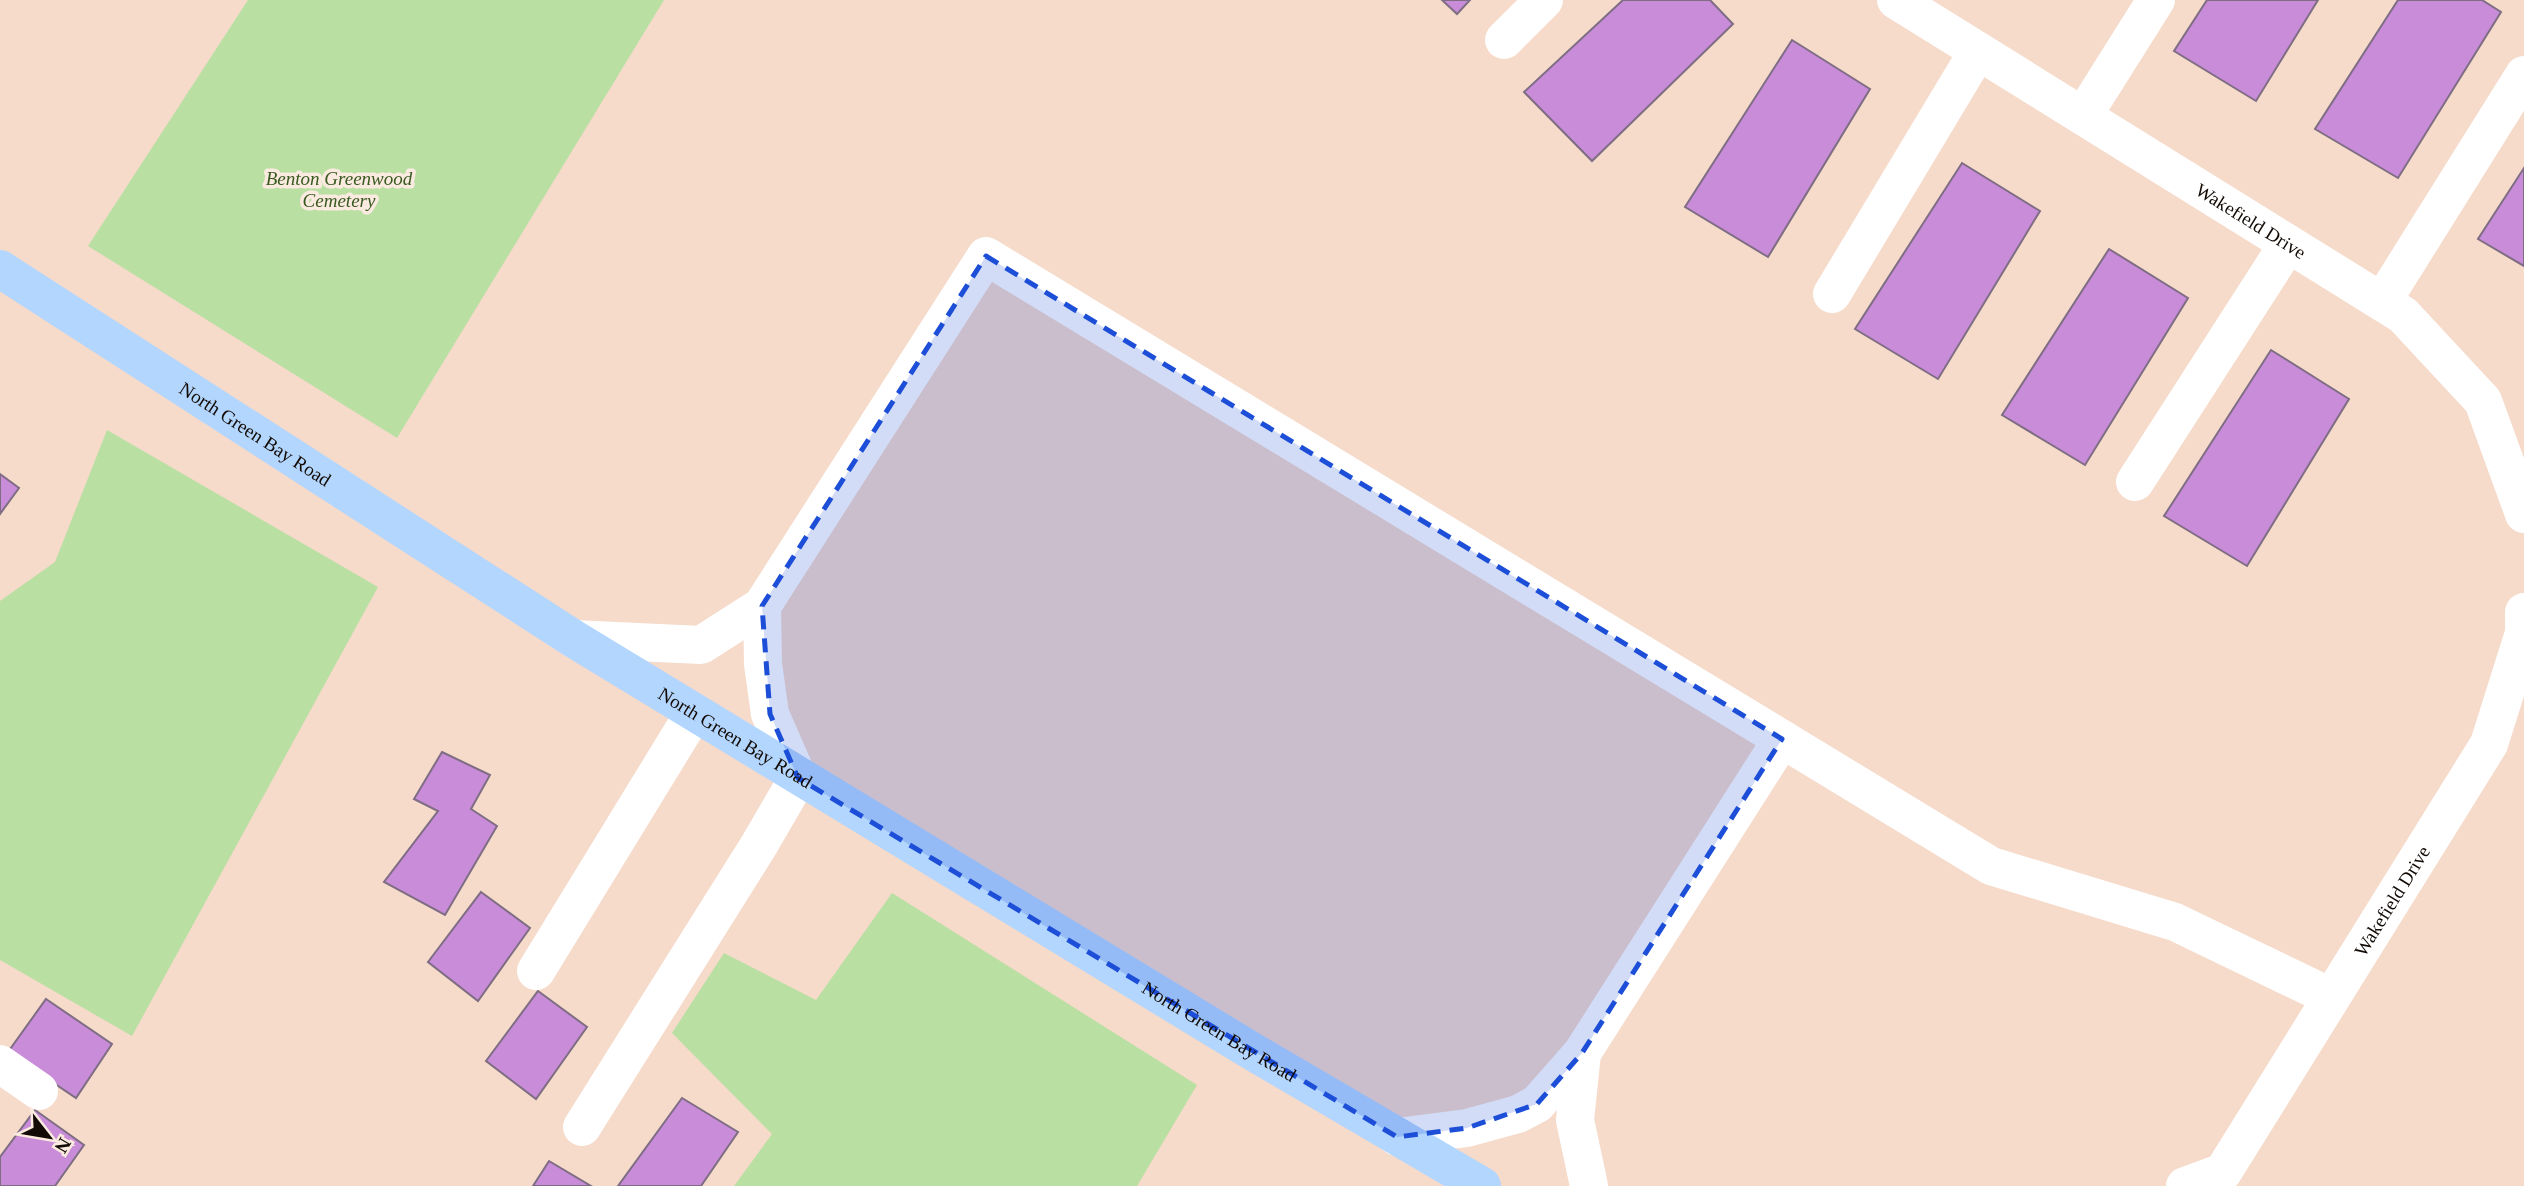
<svg xmlns="http://www.w3.org/2000/svg" width="2524" height="1186" viewBox="0 0 2524 1186" font-family="'Times New Roman',serif">
  <style>
    .green { fill: #b9dfa3 }
    .building { fill: #c98cd9; stroke: #7e6d83; stroke-width: 2 }
    .lines { fill: none; stroke-linecap: round; stroke-linejoin: round }
    .minor { stroke: #fff; stroke-width: 38 }
    .major { stroke: #b3d6fe; stroke-width: 38 }
    .marked { fill: #1d4ed8; fill-opacity: 0.2; stroke: #1d4ed8; stroke-width: 5; stroke-dasharray: 14 9; stroke-linejoin: round }
    .labels { text-anchor: middle; dominant-baseline: central; stroke-width: 7; stroke-linejoin: round; paint-order: stroke }
    .park-label { font-size: 19px; font-style: italic; fill: #385a20; stroke: #fbeae0 }
    .street-label { font-size: 19px; fill: #120a05; stroke: #fbeae0 }
  </style>
  <rect width="100%" height="100%" fill="#f6daca"/>
  <path class="green" d="M 248,0 L 664,0 L 397,438 L 88,246 Z
    M 107,430 L 378,587 L 132,1036 L 0,960 L 0,601 L 55,562 Z
    M 892,893 L 1197,1085 L 1137,1186 L 734,1186 L 772,1134 L 672,1033 L 724,953 L 816,1000 Z"/>
  <path class="building" d="M 1442,0 L 1470,0 L 1457,14 Z
    M 1623,0 L 1710,0 L 1733,24 L 1592,161 L 1524,92 Z
    M 2207,0 L 2318,0 L 2256,101 L 2174,51 Z
    M 2398,0 L 2482,0 L 2501,12 L 2398,178 L 2315,129 Z
    M 1792,40 L 1870,89 L 1768,257 L 1685,207 Z
    M 1962,163 L 2040,211 L 1938,379 L 1855,329 Z
    M 2524,168 L 2524,266 L 2478,239 Z
    M 2109,249 L 2188,298 L 2085,465 L 2002,415 Z
    M 2271,350 L 2349,399 L 2247,566 L 2164,516 Z
    M 0,474 L 19,488 L 0,514 Z
    M 442,752 L 490,775 L 471,809 L 497,826 L 445,915 L 384,882 L 438,811 L 414,799 Z
    M 481,892 L 530,928 L 478,1001 L 428,962 Z
    M 538,991 L 587,1027 L 536,1099 L 486,1061 Z
    M 46,999 L 112,1044 L 76,1098 L 8,1052 Z
    M 682,1098 L 738,1132 L 701,1186 L 618,1186 Z
    M 35,1110 L 84,1145 L 55,1186 L 0,1186 L 0,1157 Z
    M 549,1161 L 591,1186 L 533,1186 Z"/>
  <g class="lines">
    <g class="minor">
      <path id="s1" d="M 1896,0 L 2403,315 L 2483,401 L 2524,514"/>
      <path d="M 1504,40 L 1544,0"/>
      <path d="M 2083,116 L 2156,0"/>
      <path d="M 1832,294 L 1978,51"/>
      <path d="M 2382,302 L 2524,75"/>
      <path d="M 2135,482 L 2288,244"/>
      <path d="M 574,639 L 701,645 L 762,606 L 986,256 L 1782,739 L 1582,1053 L 1537,1104 L 1518,1114 L 1467,1128 L 1397,1137"/>
      <path d="M 1782,739 L 1991,866 L 2175,922 L 2331,997"/>
      <path d="M 536,971 L 694,713"/>
      <path d="M 1582,1053 L 1575,1120 L 1589,1186"/>
      <path d="M 0,1064 L 39,1091"/>
      <path d="M 582,1127 L 759,845 L 798,778 L 770,714 L 763,664 L 762,606"/>
      <path id="s2" d="M 2185,1186 L 2223,1172 L 2489,744 L 2524,633 L 2524,612"/>
    </g>
    <path class="major" id="s3" d="M 0,269 L 574,639 L 1250,1050 L 1482,1186"/>
  </g>
  <path class="marked" d="M 986,256 L 1782,739 L 1582,1053 L 1537,1104 L 1467,1128 L 1397,1137 L 798,778 L 770,714 L 762,606 Z"/>
  <g class="labels">
    <g class="park-label">
      <text x="339" y="178">Benton Greenwood<tspan x="339" dy="22">Cemetery</tspan></text>
    </g>
    <g class="street-label">
      <text stroke="none"><textPath href="#s1" startOffset="418">Wakefield Drive</textPath></text>
      <text stroke="none"><textPath href="#s3" startOffset="304">North Green Bay Road</textPath></text>
      <text stroke="none"><textPath href="#s3" startOffset="872">North Green Bay Road</textPath></text>
      <text stroke="none"><textPath href="#s2" startOffset="360">Wakefield Drive</textPath></text>
      <text stroke="none"><textPath href="#s3" startOffset="1438">North Green Bay Road</textPath></text>
    </g>
  </g>
  <g transform="translate(49 1137) rotate(121)" stroke="#fbeae0" stroke-width="5" paint-order="stroke">
  <path d="M0-5L12 26L0 18L-12 26Z" fill="#120a05"/>
  <text y="-10" font-size="19" font-weight="bold" text-anchor="middle" fill="#120a05">N</text>
  </g>
</svg>
